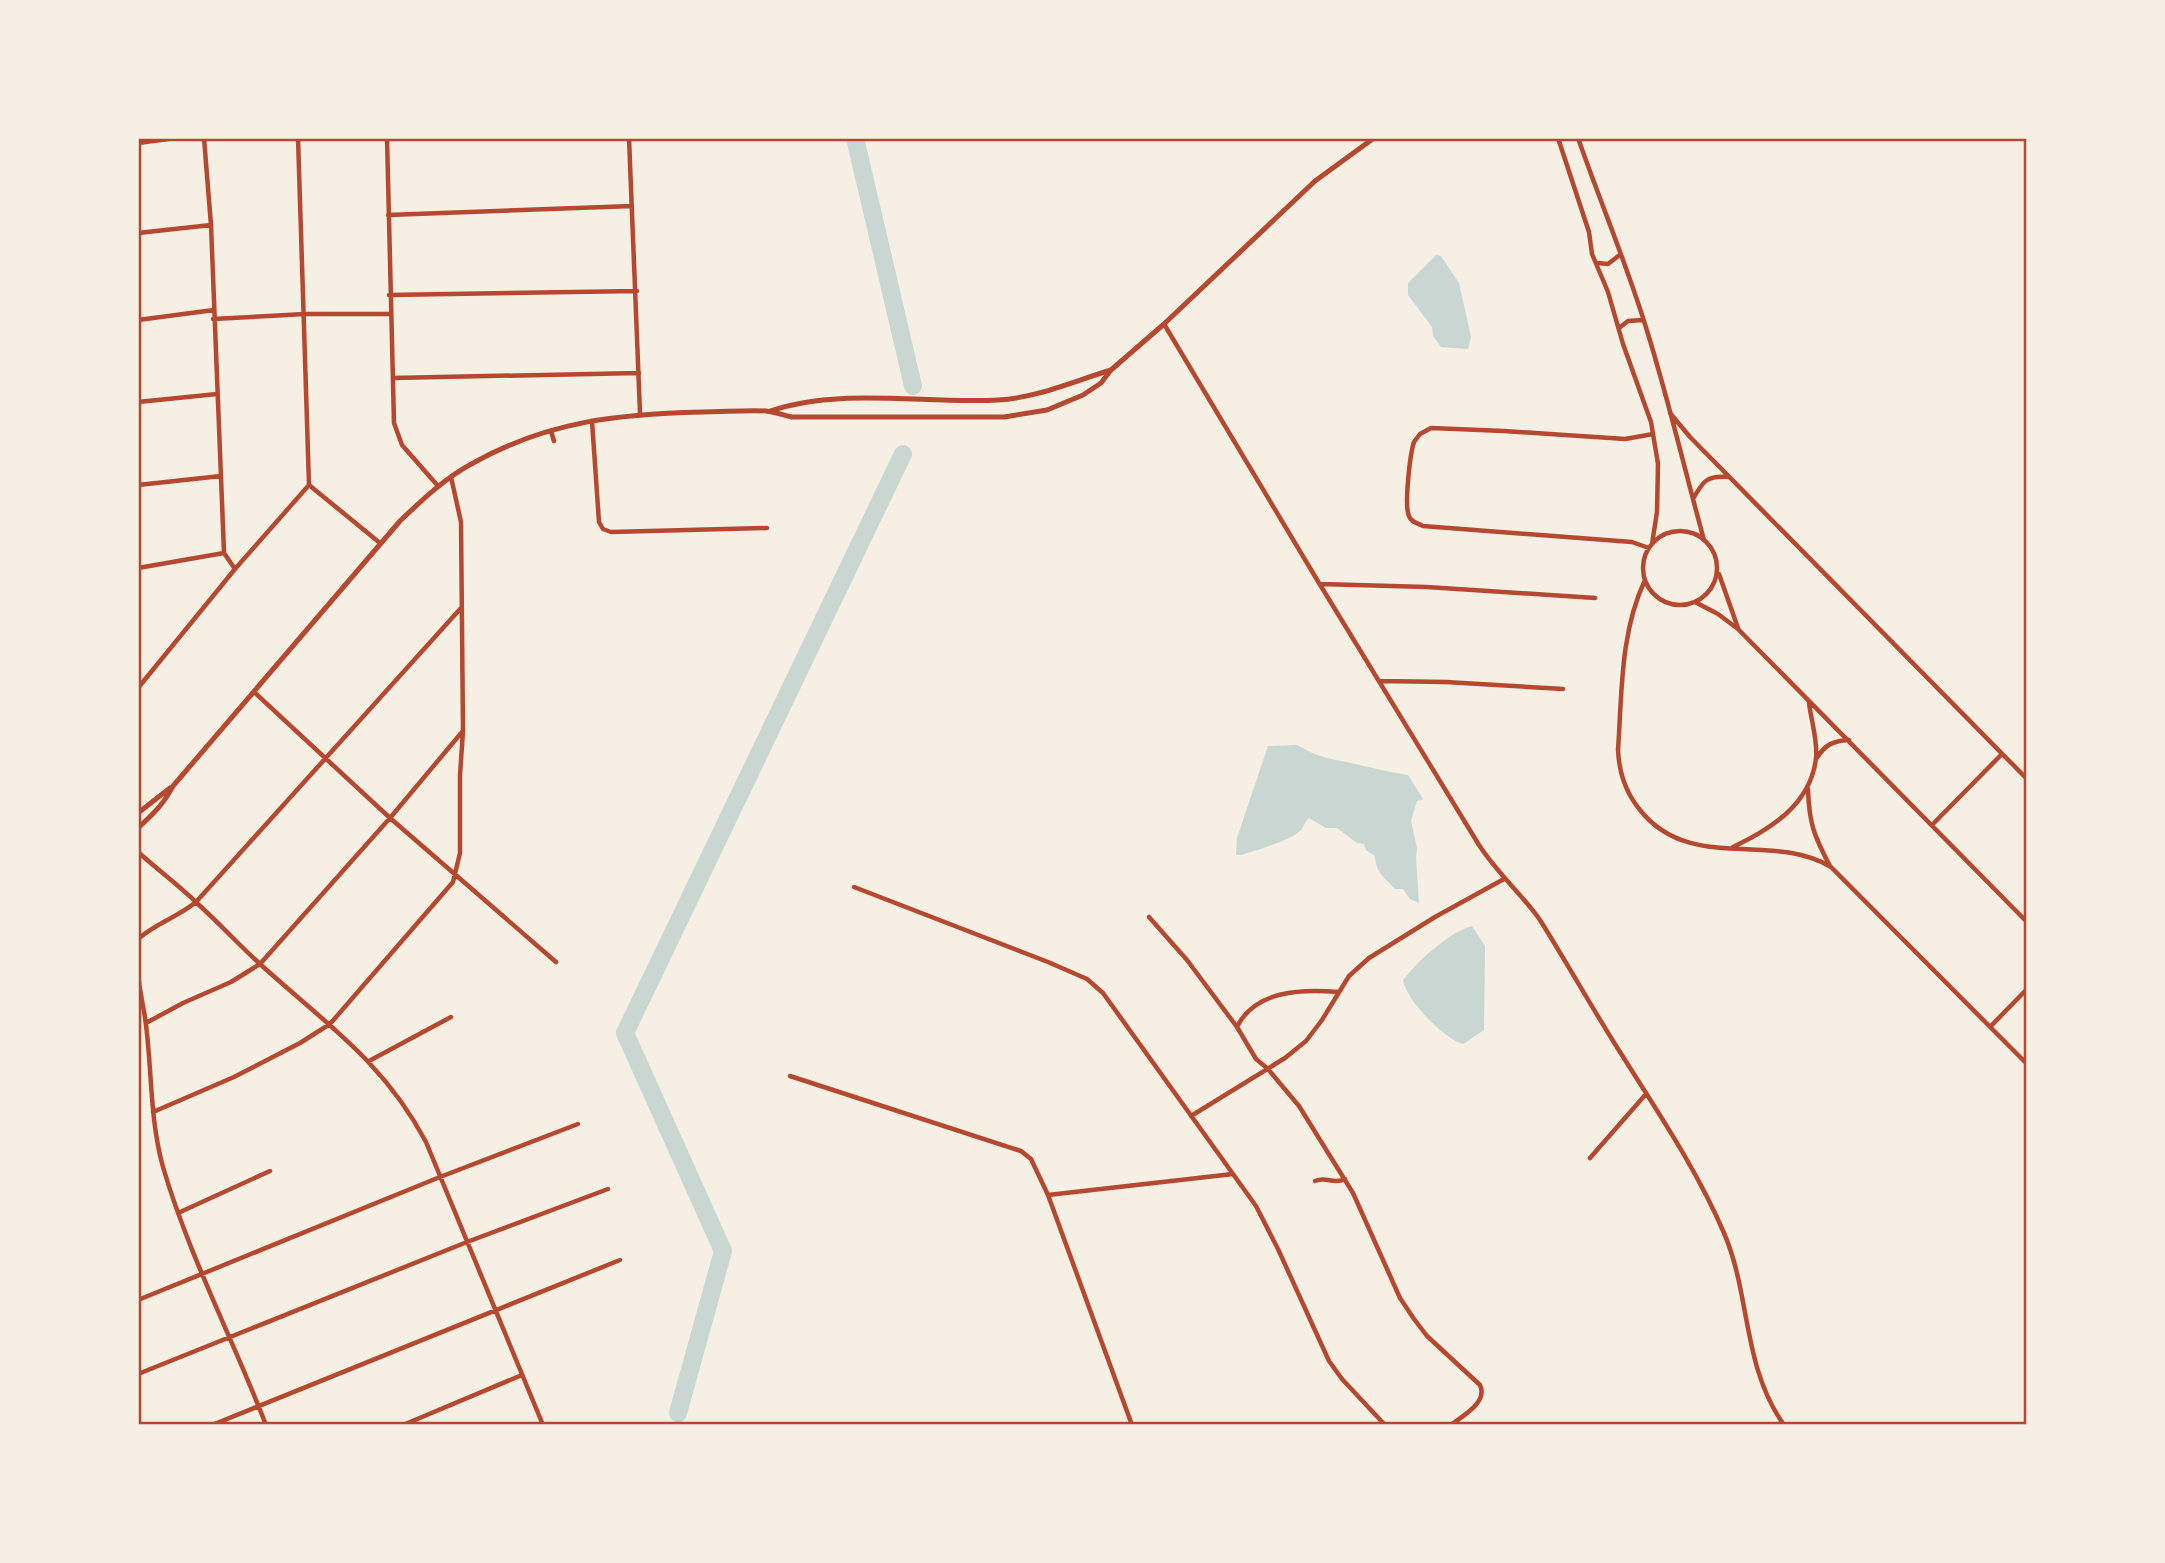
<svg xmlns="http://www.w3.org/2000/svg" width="2165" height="1563" viewBox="0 0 2165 1563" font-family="Jost,sans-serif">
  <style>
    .water { fill: #c9d6d2 }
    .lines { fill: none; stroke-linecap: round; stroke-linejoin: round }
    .river { stroke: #c9d6d2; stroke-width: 18 }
    .minor { stroke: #b5482f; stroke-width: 4.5 }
    .tertiary { stroke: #b5482f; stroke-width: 5 }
    .neatline { fill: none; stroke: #b5482f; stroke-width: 2.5 }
  </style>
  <rect width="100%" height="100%" fill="#f6efe4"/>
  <path class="water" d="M 1436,255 L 1441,256 L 1459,283 L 1471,337 L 1468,349 L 1441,347 L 1433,336 L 1432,327 L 1408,295 L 1408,283 Z
    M 1297,745 C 1319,758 1328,758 1351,763 C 1370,767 1388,772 1408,775 L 1423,799 L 1417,801 L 1411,821 L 1417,848 L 1416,858 L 1419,903 L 1410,899 L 1403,889 L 1395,889 C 1384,877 1376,873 1375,856 L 1366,850 L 1364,844 L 1357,843 L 1337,828 L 1326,828 L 1309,818 C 1304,822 1304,828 1300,831 C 1287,842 1257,850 1241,855 L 1236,855 L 1237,838 L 1268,746 Z
    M 1472,926 L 1485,946 L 1484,1030 L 1463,1044 C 1444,1039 1406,1000 1403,980 C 1419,960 1448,933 1472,926 Z"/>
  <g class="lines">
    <path class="river" d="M 855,138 L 913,386
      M 678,1413 L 723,1251 L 625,1033 L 903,454"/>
    <path class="minor" d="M 204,138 L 211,225 L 224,553 L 235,569
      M 298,138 L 309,485 L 380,543
      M 387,138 L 394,423 L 402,445 L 438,486
      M 629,138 L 640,413
      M 1558,138 L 1589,232 L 1592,254 L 1608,292 L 1623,344 L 1651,422 L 1658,464 L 1657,512 L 1652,544
      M 1578,138 C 1601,204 1628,267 1648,334 C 1669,402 1685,471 1704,540
      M 138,143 L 176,138
      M 388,215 L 632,206
      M 138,233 L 211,225
      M 1597,263 L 1608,264 L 1621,254
      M 389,295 L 637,291
      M 213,319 L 305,314 L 390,314
      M 138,320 L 214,310
      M 1164,324 L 1319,583 L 1479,845 C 1497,873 1521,893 1540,920 C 1567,963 1592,1008 1620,1052 C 1657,1111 1696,1168 1724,1233 C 1751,1296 1742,1366 1784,1425
      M 1619,328 L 1628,321 L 1643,320
      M 393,378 L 639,373
      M 138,402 L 217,394
      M 1670,413 L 1690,437 L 2027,779
      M 592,421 L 599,522 L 603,529 L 611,532 L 767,528
      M 551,431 L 554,441
      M 138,485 L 221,476
      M 1693,499 C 1703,481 1707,475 1729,477
      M1643 568a37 37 0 1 1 74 0a37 37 0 1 1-74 0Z
      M 1649,548 L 1632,542 L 1423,526 C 1417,523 1411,522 1409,516 C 1404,506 1410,454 1414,442 L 1420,434 L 1431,428 L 1504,431 L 1625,439 L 1653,434
      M 138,568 L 224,553
      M 1719,574 L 1738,628
      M 1645,580 C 1620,633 1622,693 1618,750 C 1619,772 1626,793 1640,810 C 1690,873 1771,831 1831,867 L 2027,1064
      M 1320,584 L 1427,587 L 1595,598
      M 1695,602 L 1718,614 L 1738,629 L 2027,922
      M 1379,681 L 1446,682 L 1563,689
      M 138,688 L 235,569 L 309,485
      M 254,692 L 390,818 L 556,962
      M 1817,758 C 1825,744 1834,741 1849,740
      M 1808,789 C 1809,823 1814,836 1830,866
      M 1932,825 L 2002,754
      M 1733,847 C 1771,829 1811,804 1816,758 C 1818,741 1811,720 1809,703
      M 138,852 C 158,870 180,886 199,905 C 220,924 239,945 260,964 C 325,1023 384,1062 426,1142 L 543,1425
      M 854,887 L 1048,962 L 1087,979 L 1103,993 L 1256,1206 L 1278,1249 L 1329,1361 L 1342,1379 L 1385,1425
      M 1149,917 L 1187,960 L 1237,1027 L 1256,1059 L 1268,1069 L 1299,1106 L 1353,1193 L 1400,1298 L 1414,1319 L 1427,1336 L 1480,1385 C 1488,1402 1464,1415 1451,1425
      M 138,939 C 156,923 178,917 196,902 L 461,608
      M 138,972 C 139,990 144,1007 146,1025 C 152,1072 150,1121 163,1167 C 189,1256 233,1339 266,1425
      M 146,1023 L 183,1003 L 231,982 L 260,964 L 390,818 L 462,732
      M 1237,1027 C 1255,990 1302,989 1338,992
      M 1990,1027 L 2027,989
      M 369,1061 L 451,1017
      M 790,1076 L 1021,1151 L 1031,1159 L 1048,1195 L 1132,1425
      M 153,1112 L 234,1077 L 300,1043 L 330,1024 L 453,882 L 460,853 L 460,775 L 463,731 L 461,522 L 451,477
      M 1191,1116 L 1285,1058 L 1306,1041 L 1322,1020 L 1349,976 L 1369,958 L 1435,917 L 1504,879
      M 1590,1158 L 1646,1094
      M 1315,1181 C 1327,1176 1333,1185 1345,1179
      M 1048,1195 L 1233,1174
      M 178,1213 L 270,1171
      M 138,1300 L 440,1177 L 578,1124
      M 138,1374 L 467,1242 L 608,1189
      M 212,1425 L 620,1260
      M 403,1425 L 522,1375"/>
    <path class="tertiary" d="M 770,411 C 840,387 924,404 998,400 C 1037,398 1074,381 1111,370
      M 138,813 L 170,788
      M 138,828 C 152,815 164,804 173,786 L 400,521 C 423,499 446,477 475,462 C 549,421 619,414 702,412 C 723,412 745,410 766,411 C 775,412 783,415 792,417 L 1004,417 L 1047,410 L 1083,395 L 1101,383 L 1111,370 L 1164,324 L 1315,181 L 1374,138"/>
  </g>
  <rect width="2165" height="1563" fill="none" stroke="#f6efe4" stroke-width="280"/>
  <rect x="140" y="140" width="1885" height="1283" class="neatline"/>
</svg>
